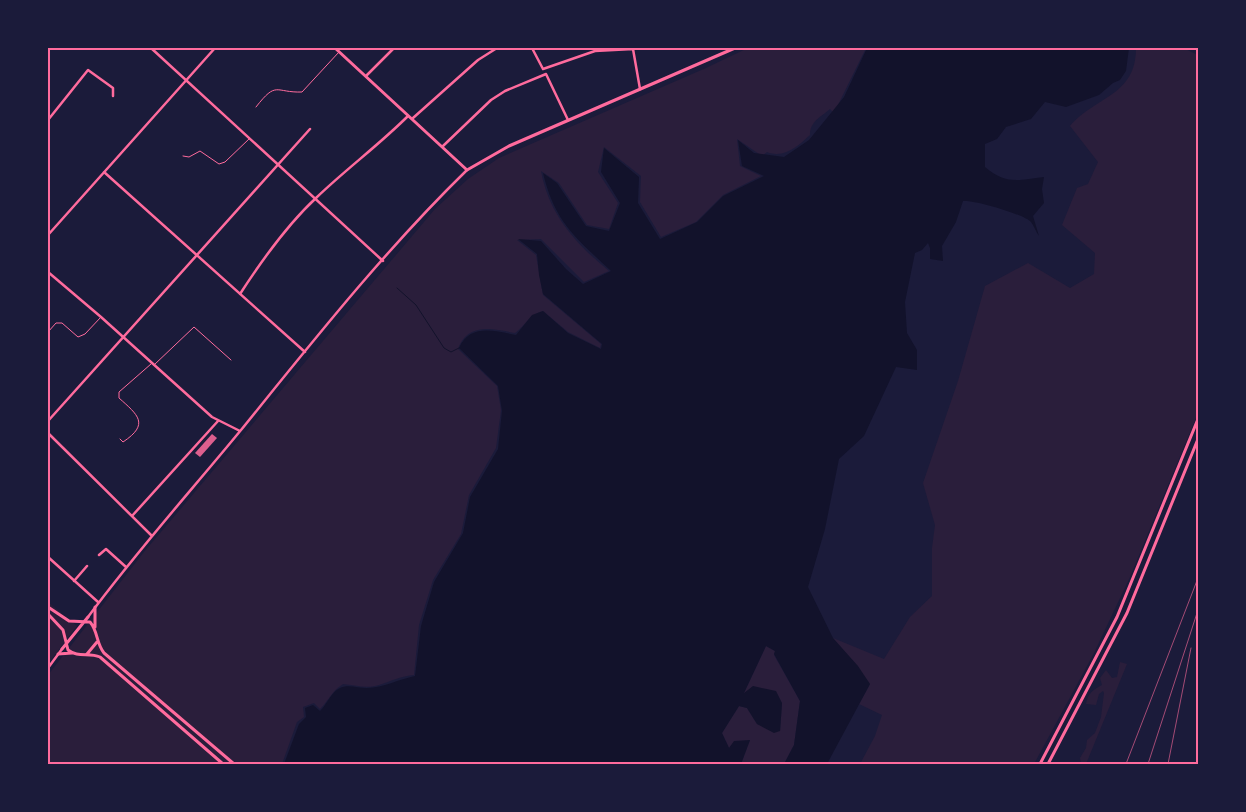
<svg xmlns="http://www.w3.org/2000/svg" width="1246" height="812" viewBox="0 0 1246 812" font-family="Inter,sans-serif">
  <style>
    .green { fill: #2a1e3b }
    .water { fill: #12122b }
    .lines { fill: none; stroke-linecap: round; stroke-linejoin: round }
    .stream { stroke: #12122b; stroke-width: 1 }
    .building { fill: #dd5f8e }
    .service { stroke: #ff6b9d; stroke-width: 1 }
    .minor { stroke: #ff6b9d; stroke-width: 2.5 }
    .tertiary { stroke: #ff6b9d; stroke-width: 3 }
    .secondary { stroke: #ff6b9d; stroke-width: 3 }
    .rail { stroke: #a44b75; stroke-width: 1 }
    .neatline { fill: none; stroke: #ff6b9d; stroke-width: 2 }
  </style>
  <rect width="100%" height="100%" fill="#1b1b3a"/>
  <path class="green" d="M 748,48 L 866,48 L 834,113 L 830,109 C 821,117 810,121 810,135 C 798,146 784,159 767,152 L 762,156 L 737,139 L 740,166 L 761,176 L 723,195 L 696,222 L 661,237 L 640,202 L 641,176 L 604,147 L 598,172 L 618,203 L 609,229 L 587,225 L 559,183 L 541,171 C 549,215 576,244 609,271 L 584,282 L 541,239 L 517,240 L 536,255 L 543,295 L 601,344 L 600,348 L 568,332 L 543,311 C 529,315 526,325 515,333 C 493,329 468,322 458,349 L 497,386 L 501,410 L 496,448 L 469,495 L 461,534 L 433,580 L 419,625 L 414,675 C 401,676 391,681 379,685 C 367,689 354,685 343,684 C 332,691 329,700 320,709 L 314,703 L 303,707 L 304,717 L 297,722 L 282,764 L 48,764 L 48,675 L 144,552 L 435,209 L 468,179 L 499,158 L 706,68 Z
    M 1136,48 L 1183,48 L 1198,55 L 1198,413 L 1130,577 L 1094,653 L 1034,764 L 860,764 L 875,736 L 882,715 L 859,704 L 870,684 L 833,638 L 884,659 L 910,617 L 932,596 L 932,548 L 935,525 L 923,483 L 958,381 L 985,286 L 1028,263 L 1070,288 L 1094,274 L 1095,253 L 1062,225 L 1077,188 L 1088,184 L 1098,162 L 1070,126 C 1096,96 1136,96 1136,48 Z
    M 48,602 L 77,626 L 48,664 Z
    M 766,646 L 775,651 L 774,655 L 800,701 L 794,745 L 784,764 L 741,764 L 750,740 L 729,748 L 722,733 L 739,706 L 747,708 L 757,724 L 780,731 L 782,703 L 743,695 Z
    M 1120,662 L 1127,664 L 1086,764 L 1081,764 L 1080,758 L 1086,748 L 1087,740 L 1095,733 L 1101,717 L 1104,693 L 1103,691 L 1099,694 L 1096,705 L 1086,704 C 1088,693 1093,690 1102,685 L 1100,678 L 1106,670 L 1112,678 L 1117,677 Z"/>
  <path class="water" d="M 867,48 L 1129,48 L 1126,71 L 1120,80 L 1113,83 L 1099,95 L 1066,107 L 1045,102 L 1031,119 L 1006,127 L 997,139 L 985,144 L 985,167 C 1006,185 1018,180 1044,177 L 1042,189 L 1044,203 L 1033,216 L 1039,236 C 1036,232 1034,226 1031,222 C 1023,214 975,200 963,201 L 956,222 L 942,246 L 943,261 L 930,259 L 930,248 L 928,243 L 922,250 L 915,253 L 905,302 L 907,333 L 917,350 L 917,370 L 896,367 L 864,436 L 839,459 L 825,529 L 808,587 L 833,638 L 858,666 L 870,684 L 827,764 L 784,764 L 794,745 L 800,701 L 774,654 L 775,651 L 766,646 L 744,693 L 753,686 L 776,691 L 782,703 L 780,731 L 774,733 L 757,724 L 747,708 L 739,706 L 722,733 L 729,748 L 734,741 L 750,740 L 741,764 L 284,764 L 299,724 L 306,717 L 305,708 L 313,705 L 320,711 C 328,703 331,692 340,688 C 347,684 359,688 367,688 C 383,688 399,679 415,676 L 421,626 L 434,582 L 463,533 L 470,497 L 498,449 L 502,411 L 498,386 L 459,348 C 470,323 495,331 516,335 L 532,315 L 543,311 L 568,333 L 601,349 L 602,344 L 543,294 L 539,275 L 537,254 L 518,239 L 541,241 L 566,269 L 583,284 L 611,271 C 576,238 555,223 543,173 L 557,183 L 586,226 L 609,231 L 620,203 L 601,172 L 604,148 L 639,177 L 638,203 L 660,239 L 697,222 L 723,196 L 764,176 L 742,166 L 738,140 L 754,153 L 784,157 L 809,140 L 844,97 Z"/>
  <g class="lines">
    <path class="stream" d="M 397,288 L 416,305 L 444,348 L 451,352 L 459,348"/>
  </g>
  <path class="building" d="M 212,434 L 217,438 L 200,457 L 195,453 Z"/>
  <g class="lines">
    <path class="service" d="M 256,107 C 277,80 275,93 302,92 L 339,52
      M 183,156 L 189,157 L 200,151 L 219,164 L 225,162 L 249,139
      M 48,332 L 56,323 L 62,323 L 78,337 L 85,334 L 101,317
      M 154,365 L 194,327 L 231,360
      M 120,439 L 123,442 C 150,424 138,415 119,398 L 119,392 L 151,364"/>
    <path class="minor" d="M 151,48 L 383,261
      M 532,48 L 543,69
      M 633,49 L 640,89
      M 543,69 L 595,51 L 633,49
      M 546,74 L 568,120
      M 366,76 L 394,48
      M 413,118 L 478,60 L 497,48
      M 48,120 L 88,70 L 113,88 L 113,96
      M 443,146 L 491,100 L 505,91 L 546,74
      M 104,172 L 305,352
      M 48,235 L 215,48
      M 48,272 L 101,317 L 212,417 L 240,431
      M 240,294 C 262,260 287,225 316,198 C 346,169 379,145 408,116
      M 48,421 L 310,129
      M 48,433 L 151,535
      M 132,516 L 218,421
      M 99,555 L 106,549 L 126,567
      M 48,557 L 98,602
      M 74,581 L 87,566
      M 88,617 C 136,552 190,492 241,430 C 313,341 385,250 467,170
      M 48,668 L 62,649"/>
    <path class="tertiary" d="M 335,48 L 467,170 L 509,146 L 735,48
      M 48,607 L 69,621 L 90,622 C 98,631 96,643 104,653 L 234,764
      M 95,607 L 95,627
      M 48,614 L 63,630 L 68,650 C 78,658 89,652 100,657 L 223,764
      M 62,649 L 88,617
      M 58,654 L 72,653
      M 87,654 L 97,642"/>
    <path class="secondary" d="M 1040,764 L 1117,617 L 1198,419
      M 1048,764 L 1127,613 L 1198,439"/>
    <path class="rail" d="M 1126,764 L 1198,578
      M 1148,764 L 1198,610
      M 1168,764 L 1191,648"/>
  </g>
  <rect width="1246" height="812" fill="none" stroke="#1b1b3a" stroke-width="98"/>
  <rect x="49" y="49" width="1148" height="714" class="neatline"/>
</svg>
